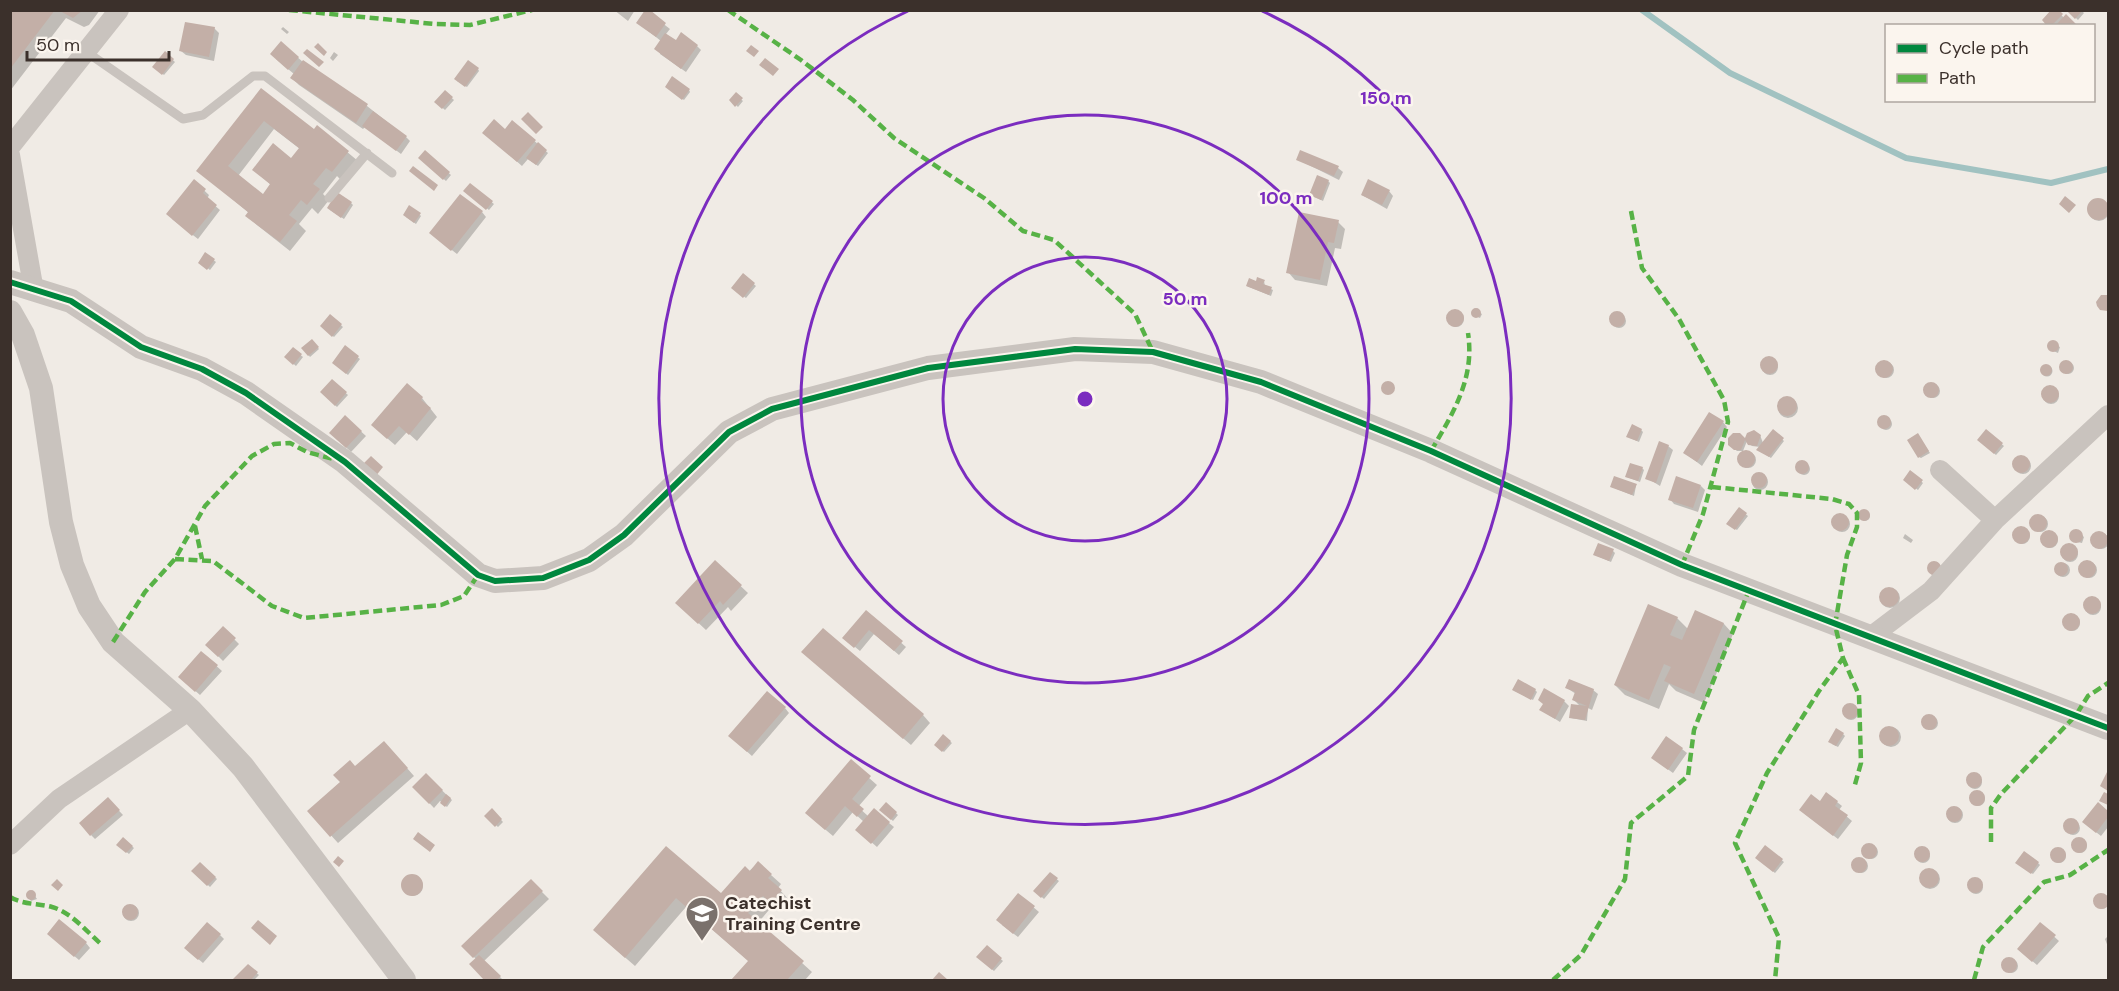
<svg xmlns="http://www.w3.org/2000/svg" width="2119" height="991" viewBox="0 0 2119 991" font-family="'DM Sans',sans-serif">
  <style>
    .shadow { fill: #0003; fill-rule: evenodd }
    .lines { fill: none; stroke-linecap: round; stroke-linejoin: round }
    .stream { stroke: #a1c2c1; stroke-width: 6 }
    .building { fill: #c3afa7; fill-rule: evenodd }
    .service { stroke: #c9c3be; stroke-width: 9 }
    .minor { stroke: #c9c3be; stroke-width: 20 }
    .tertiary { stroke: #c9c3be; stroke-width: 24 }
    .quiet { stroke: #57b246; stroke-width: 4.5; stroke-dasharray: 9 4.5; stroke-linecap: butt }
    .cycleway-casing { stroke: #fbf5ee; stroke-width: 10 }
    .cycleway { stroke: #00873e; stroke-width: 6 }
    .ring { fill: none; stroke: #7b2cbf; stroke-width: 3 }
    .labels { text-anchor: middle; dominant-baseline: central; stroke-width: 5; stroke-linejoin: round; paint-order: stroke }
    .poi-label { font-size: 18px; font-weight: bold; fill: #3b302b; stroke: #fbf5ee; text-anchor: start }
    .centre { fill: #7b2cbf; stroke: #fbf5ee; stroke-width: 3 }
    .ring-label { font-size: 18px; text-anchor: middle; font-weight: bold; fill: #7b2cbf; stroke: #fbf5ee; stroke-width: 5; stroke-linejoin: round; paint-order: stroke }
  </style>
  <rect width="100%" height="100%" fill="#f0ebe5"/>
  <path class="shadow" d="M 10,10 L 100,10 L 89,25 L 84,27 L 66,18 L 10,91 Z
    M 614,10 L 635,10 L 628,21 Z
    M 2057,10 L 2064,18 L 2076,26 L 2049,26 Z
    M 2068,10 L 2081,10 L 2084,13 L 2078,20 Z
    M 647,11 L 670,29 L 666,34 L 676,42 L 697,46 L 701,50 L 686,72 L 660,54 L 661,41 L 643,27 Z
    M 283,27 L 289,32 L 287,34 L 281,29 Z
    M 214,28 L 219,33 L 214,61 L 186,55 L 181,51 Z
    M 281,43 L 303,62 L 367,106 L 406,137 L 410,141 L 401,154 L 365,127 L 363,129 L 299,85 L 292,78 L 294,74 L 276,59 Z
    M 334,52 L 338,55 L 333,61 L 330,58 Z
    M 165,53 L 175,62 L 164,75 L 155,67 Z
    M 478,69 L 479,71 L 467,87 L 457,81 Z
    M 668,88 L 689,90 L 690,92 L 684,100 Z
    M 261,90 L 314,131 L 317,127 L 358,161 L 342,181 L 337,176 L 323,194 L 329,200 L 318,214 L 312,208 L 299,224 L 306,231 L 290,251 L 257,225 L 247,215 L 249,213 L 198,170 ZM 274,129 L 300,149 L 292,160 L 254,170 L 271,185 L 263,196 L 238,176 Z
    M 445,92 L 454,100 L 445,110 L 436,102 Z
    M 736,95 L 743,101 L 738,107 L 731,100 Z
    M 513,122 L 548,153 L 538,166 L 528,159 L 522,166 L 489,137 L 505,131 Z
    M 425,152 L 451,175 L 446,181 L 420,158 Z
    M 1297,159 L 1338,168 L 1343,172 L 1339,180 Z
    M 194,181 L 209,195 L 207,199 L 220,210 L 198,239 L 172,219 Z
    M 1328,181 L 1330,183 L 1323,201 L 1311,195 Z
    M 470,185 L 494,204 L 489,210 L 465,191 Z
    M 1389,191 L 1393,196 L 1387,209 L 1362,195 Z
    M2089 211a10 10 0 1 1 20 0a10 10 0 1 1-20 0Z
    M 351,203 L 353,205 L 344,219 L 330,210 Z
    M 482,212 L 486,217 L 457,254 L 435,237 Z
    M 420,215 L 421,216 L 416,224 L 406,217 Z
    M 1338,222 L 1345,229 L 1341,249 L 1335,248 L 1327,286 L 1295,280 L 1288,272 Z
    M 206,254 L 216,262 L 210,270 L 200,262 Z
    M 743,275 L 756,286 L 746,298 L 733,288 Z
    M 1264,281 L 1265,286 L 1273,290 L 1271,296 L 1247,286 Z
    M 1475,310 L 1482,314 L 1480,318 L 1473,315 Z
    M1448 319a8 8 0 1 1 16 0a8 8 0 1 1-16 0Z
    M1612 321a7 7 0 1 1 14 0a7 7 0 1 1-14 0Z
    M 331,316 L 343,327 L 334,337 L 322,326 Z
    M 312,341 L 319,349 L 310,357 L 303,348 Z
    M 2051,343 L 2060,347 L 2058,353 L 2049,349 Z
    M 346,348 L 360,359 L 348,375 L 334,363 Z
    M 293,349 L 303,357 L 296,366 L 286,357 Z
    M1762 367a8 8 0 1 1 16 0a8 8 0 1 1-16 0Z
    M1878 370a8 8 0 1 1 16 0a8 8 0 1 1-16 0Z
    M2062 368a6 6 0 1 1 12 0a6 6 0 1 1-12 0Z
    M2041.5 371a5.5 5.5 0 1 1 11 0a5.5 5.5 0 1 1-11 0Z
    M 332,381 L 348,395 L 337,407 L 322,392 Z
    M 1390,383 L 1394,389 L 1386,392 L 1384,386 Z
    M1926 391a7 7 0 1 1 14 0a7 7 0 1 1-14 0Z
    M2043 396a8 8 0 1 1 16 0a8 8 0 1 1-16 0Z
    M 422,398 L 437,417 L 417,441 L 407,432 L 395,445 L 380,432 Z
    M1778 408a10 10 0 1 1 20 0a10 10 0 1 1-20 0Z
    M 345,417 L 366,436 L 351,452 L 331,433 Z
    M1880 424a6 6 0 1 1 12 0a6 6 0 1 1-12 0Z
    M 1723,422 L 1727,427 L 1702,466 L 1685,453 Z
    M 1641,430 L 1643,432 L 1639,442 L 1630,438 Z
    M 1773,431 L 1784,441 L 1771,458 L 1760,451 L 1760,447 L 1752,446 L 1747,441 L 1743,451 L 1737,451 L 1730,445 L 1739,435 L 1745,440 L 1760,435 L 1763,443 Z
    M 1986,431 L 2004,446 L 1996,455 L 1979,440 Z
    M 1919,437 L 1930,453 L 1921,458 L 1919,457 Z
    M 1668,446 L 1673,450 L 1660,486 L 1647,478 Z
    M1740 460a8 8 0 1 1 16 0a8 8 0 1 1-16 0Z
    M2015 466a8 8 0 1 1 16 0a8 8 0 1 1-16 0Z
    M1798 469a6 6 0 1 1 12 0a6 6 0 1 1-12 0Z
    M 1642,468 L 1644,470 L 1640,482 L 1627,477 Z
    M 1911,472 L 1923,483 L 1918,490 L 1905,480 Z
    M1752 482a8 8 0 1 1 16 0a8 8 0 1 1-16 0Z
    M 1636,486 L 1634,496 L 1612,487 Z
    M 1701,486 L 1705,490 L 1698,512 L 1674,504 L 1670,499 Z
    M 1739,509 L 1748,516 L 1737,530 L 1730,525 Z
    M1860 516a5 5 0 1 1 10 0a5 5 0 1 1-10 0Z
    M1834 524a8 8 0 1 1 16 0a8 8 0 1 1-16 0Z
    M2032 524a8 8 0 1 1 16 0a8 8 0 1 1-16 0Z
    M2014 536a8 8 0 1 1 16 0a8 8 0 1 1-16 0Z
    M 2077,531 L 2084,537 L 2082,543 L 2073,541 L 2072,534 Z
    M2042 540a8 8 0 1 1 16 0a8 8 0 1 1-16 0Z
    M2093 541a8 8 0 1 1 16 0a8 8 0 1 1-16 0Z
    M 1905,534 L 1913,540 L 1911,543 L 1903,538 Z
    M2062 554a8 8 0 1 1 16 0a8 8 0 1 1-16 0Z
    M 1613,551 L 1615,553 L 1611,562 L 1595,555 Z
    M2081 570a8 8 0 1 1 16 0a8 8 0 1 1-16 0Z
    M 715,562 L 748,593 L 731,611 L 728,607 L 706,630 L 677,603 Z
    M 1937,562 L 1942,567 L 1942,576 L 1932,575 L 1928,570 L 1930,564 Z
    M2056 570a7 7 0 1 1 14 0a7 7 0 1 1-14 0Z
    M1880 598a10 10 0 1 1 20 0a10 10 0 1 1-20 0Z
    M2085 607a8 8 0 1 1 16 0a8 8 0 1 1-16 0Z
    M 866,612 L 906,647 L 899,655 L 874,634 L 860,651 L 849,642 Z
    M 1695,612 L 1724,624 L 1733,634 L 1704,703 L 1676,691 L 1669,684 L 1659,709 L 1625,695 L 1615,685 L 1677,618 L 1688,629 Z
    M2064 623a8 8 0 1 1 16 0a8 8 0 1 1-16 0Z
    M 223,628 L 239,644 L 223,661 L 207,645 Z
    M 202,653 L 222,671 L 200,695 L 185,682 Z
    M 811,659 L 923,715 L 930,723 L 911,745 Z
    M 1567,688 L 1593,690 L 1598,694 L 1592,710 L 1588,708 L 1587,721 L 1571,718 L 1581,707 L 1574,700 L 1576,694 Z
    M 1535,690 L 1537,692 L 1533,700 L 1515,691 Z
    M 1564,701 L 1569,706 L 1560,722 L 1541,710 L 1544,705 Z
    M1844 713a7 7 0 1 1 14 0a7 7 0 1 1-14 0Z
    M 785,708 L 789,713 L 752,756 L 735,741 Z
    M1924 723a7 7 0 1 1 14 0a7 7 0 1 1-14 0Z
    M1881 737a10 10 0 1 1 20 0a10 10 0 1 1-20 0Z
    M 1843,734 L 1845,736 L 1838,747 L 1832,744 Z
    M 943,736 L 952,743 L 944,752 L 936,745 Z
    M 1682,749 L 1687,753 L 1673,773 L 1658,762 Z
    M 391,750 L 414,776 L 338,843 L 309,811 L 356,768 Z
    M 851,762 L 877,785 L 858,807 L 868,816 L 889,823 L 894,827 L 877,847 L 862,834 L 864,822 L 853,812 L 833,836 L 814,820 Z
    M1968 782a7 7 0 1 1 14 0a7 7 0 1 1-14 0Z
    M 426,775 L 452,800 L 447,807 L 440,801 L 434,808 L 414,787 Z
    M1971 799a7 7 0 1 1 14 0a7 7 0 1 1-14 0Z
    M 108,799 L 123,815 L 95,839 L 91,835 Z
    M 1837,802 L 1842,806 L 1839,810 L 1852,821 L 1838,839 L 1805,814 L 1821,803 Z
    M 886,804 L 898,815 L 893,821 L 881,810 Z
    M 2098,804 L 2108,813 L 2108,827 L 2101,836 L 2088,826 Z
    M1947 815a8 8 0 1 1 16 0a8 8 0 1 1-16 0Z
    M 492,810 L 503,822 L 498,827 L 486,816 Z
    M2066 828a7 7 0 1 1 14 0a7 7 0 1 1-14 0Z
    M2073 846a7 7 0 1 1 14 0a7 7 0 1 1-14 0Z
    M 123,839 L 134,848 L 129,854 L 118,845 Z
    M1864 852a7 7 0 1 1 14 0a7 7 0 1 1-14 0Z
    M 1766,847 L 1784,862 L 1775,873 L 1757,858 Z
    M 666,848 L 722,896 L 758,863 L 771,875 L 781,884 L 778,888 L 790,901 L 781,911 L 773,905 L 758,923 L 812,972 L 805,980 L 733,980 L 750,962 L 686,907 L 635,966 L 605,940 Z
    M2052 856a7 7 0 1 1 14 0a7 7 0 1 1-14 0Z
    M1916 856a7 7 0 1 1 14 0a7 7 0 1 1-14 0Z
    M1854 866a7 7 0 1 1 14 0a7 7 0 1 1-14 0Z
    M 2038,863 L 2040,865 L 2033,874 L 2019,864 Z
    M 200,864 L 217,879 L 210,887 L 193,871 Z
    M1920 879a10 10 0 1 1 20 0a10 10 0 1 1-20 0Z
    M 1050,874 L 1059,881 L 1044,899 L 1035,891 Z
    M403 886a10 10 0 1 1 20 0a10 10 0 1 1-20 0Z
    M1969 887a7 7 0 1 1 14 0a7 7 0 1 1-14 0Z
    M 531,881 L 549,899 L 484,961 L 503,980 L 487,980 L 471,964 L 476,959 L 463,946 Z
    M 33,893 L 37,899 L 31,901 L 27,895 Z
    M2095 902a7 7 0 1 1 14 0a7 7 0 1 1-14 0Z
    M 1019,895 L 1039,912 L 1018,937 L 1002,925 Z
    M123 913a8 8 0 1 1 16 0a8 8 0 1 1-16 0Z
    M 2040,924 L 2059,941 L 2037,965 L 2023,953 Z
    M 220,935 L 224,939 L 203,963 L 190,952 Z
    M 2108,936 L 2108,947 L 2105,939 Z
    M 53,938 L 86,943 L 90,948 L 79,960 Z
    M 987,947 L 1003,961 L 994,971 L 978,957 Z
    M2004 966a7 7 0 1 1 14 0a7 7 0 1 1-14 0Z
    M 248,966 L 259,975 L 254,980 L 234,980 Z"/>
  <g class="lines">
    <path class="stream" d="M 1642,10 L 1730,73 L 1906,158 L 2051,183 L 2108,169"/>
  </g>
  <path class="building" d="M 10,10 L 55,10 L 10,69 Z
    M 58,10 L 83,10 L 73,18 Z
    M 645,10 L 650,10 L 666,23 L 656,37 L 636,23 Z
    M 2051,10 L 2059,10 L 2063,14 L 2051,26 L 2047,26 L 2042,20 Z
    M 2066,10 L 2083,10 L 2075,19 Z
    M 2066,14 L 2078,26 L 2055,26 Z
    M 185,22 L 215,27 L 209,57 L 179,51 Z
    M 681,32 L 698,45 L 681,69 L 654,49 L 665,33 L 676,40 Z
    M 281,41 L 299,57 L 288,70 L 270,54 Z
    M 318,43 L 327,52 L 324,56 L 314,47 Z
    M 751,45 L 759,51 L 754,57 L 746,51 Z
    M 307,49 L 324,62 L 319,67 L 303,53 Z
    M 165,51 L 174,59 L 162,75 L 152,67 Z
    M 765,58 L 779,69 L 773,76 L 759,65 Z
    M 303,60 L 368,104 L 356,123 L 290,78 Z
    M 468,60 L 479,68 L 465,87 L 454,79 Z
    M 672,76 L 690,89 L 682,100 L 665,87 Z
    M 261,88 L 314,129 L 317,125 L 349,151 L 332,172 L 326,168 L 313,184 L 320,189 L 307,205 L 301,200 L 289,215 L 297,221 L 280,242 L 245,216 L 248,212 L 196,171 ZM 264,121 L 299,148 L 291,158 L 273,143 L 252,170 L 270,184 L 263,194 L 228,166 Z
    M 445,90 L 453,97 L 442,109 L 434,102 Z
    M 736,92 L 743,98 L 735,107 L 729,100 Z
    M 373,111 L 407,136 L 396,151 L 362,126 Z
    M 528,112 L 543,127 L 536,134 L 521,119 Z
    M 494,119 L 505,129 L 512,120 L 536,140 L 517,162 L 482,133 Z
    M 538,142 L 547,150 L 536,165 L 526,158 Z
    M 425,150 L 450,172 L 443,180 L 418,158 Z
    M 1300,150 L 1339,166 L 1334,176 L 1296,160 Z
    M 413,166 L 438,185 L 434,191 L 409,171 Z
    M 1317,175 L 1329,180 L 1321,200 L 1309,195 Z
    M 194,179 L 206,189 L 203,193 L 217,205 L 192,236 L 166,214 Z
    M 1368,179 L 1390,190 L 1382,205 L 1361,195 Z
    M 470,183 L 493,201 L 486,210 L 463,191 Z
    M 337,192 L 352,202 L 341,218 L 327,208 Z
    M 460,194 L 483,211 L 451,251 L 429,233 Z
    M 2065,196 L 2076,205 L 2069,213 L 2059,204 Z
    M2087 209a11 11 0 1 1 22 0a11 11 0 1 1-22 0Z
    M 409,205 L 421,213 L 414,223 L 403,215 Z
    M 1299,212 L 1339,220 L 1334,243 L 1328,242 L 1320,280 L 1286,273 Z
    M 205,252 L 215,259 L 207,270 L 198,263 Z
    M 743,273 L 755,283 L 743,298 L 731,288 Z
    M 1257,277 L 1265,280 L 1263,284 L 1272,287 L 1269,295 L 1246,286 L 1249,278 L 1256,281 Z
    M 2101,295 L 2108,295 L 2108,311 L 2100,310 L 2097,306 L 2096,302 Z
    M1471 313a5 5 0 1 1 10 0a5 5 0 1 1-10 0Z
    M1446 318a9 9 0 1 1 18 0a9 9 0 1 1-18 0Z
    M1609 319a8 8 0 1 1 16 0a8 8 0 1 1-16 0Z
    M 330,314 L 342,324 L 332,337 L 320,326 Z
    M 312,339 L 319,347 L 308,356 L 301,348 Z
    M2047 346a6 6 0 1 1 12 0a6 6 0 1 1-12 0Z
    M 345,345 L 359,356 L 346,374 L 332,363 Z
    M 293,347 L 302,354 L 293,365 L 284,357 Z
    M1760 365a9 9 0 1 1 18 0a9 9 0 1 1-18 0Z
    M2059 367a7 7 0 1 1 14 0a7 7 0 1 1-14 0Z
    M1875 369a9 9 0 1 1 18 0a9 9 0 1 1-18 0Z
    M2040 370a6 6 0 1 1 12 0a6 6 0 1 1-12 0Z
    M 332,379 L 347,392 L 335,406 L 320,392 Z
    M1381 388a7 7 0 1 1 14 0a7 7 0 1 1-14 0Z
    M1923 390a8 8 0 1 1 16 0a8 8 0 1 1-16 0Z
    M 407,383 L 423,397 L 421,400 L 431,408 L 409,435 L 399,426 L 387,439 L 371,425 Z
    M2041 394a9 9 0 1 1 18 0a9 9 0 1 1-18 0Z
    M1777 406a10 10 0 1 1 20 0a10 10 0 1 1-20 0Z
    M 1709,412 L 1724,421 L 1697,462 L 1683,453 Z
    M 345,415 L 362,431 L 346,448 L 329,433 Z
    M1877 422a7 7 0 1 1 14 0a7 7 0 1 1-14 0Z
    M 1632,424 L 1642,429 L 1637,441 L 1626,437 Z
    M 1773,429 L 1784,438 L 1769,457 L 1756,450 Z
    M 1986,429 L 2003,443 L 1994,454 L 1977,440 Z
    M 1754,430 L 1761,435 L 1757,446 L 1748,445 L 1745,440 L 1741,450 L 1734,450 L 1728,445 L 1728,438 L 1733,433 L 1740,433 L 1745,438 L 1747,433 Z
    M 1918,433 L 1929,451 L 1918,458 L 1907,440 Z
    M 1659,441 L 1669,445 L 1656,483 L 1645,479 Z
    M1737 459a9 9 0 1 1 18 0a9 9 0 1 1-18 0Z
    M2012 464a9 9 0 1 1 18 0a9 9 0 1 1-18 0Z
    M 371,456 L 383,467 L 375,477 L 362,465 Z
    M1795 467a7 7 0 1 1 14 0a7 7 0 1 1-14 0Z
    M 1630,463 L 1643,467 L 1638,481 L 1625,477 Z
    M 1910,470 L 1923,480 L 1915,490 L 1903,480 Z
    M1751 480a8 8 0 1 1 16 0a8 8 0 1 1-16 0Z
    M 1614,476 L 1637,484 L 1632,495 L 1610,487 Z
    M 1676,476 L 1701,485 L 1693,508 L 1668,500 Z
    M 1739,507 L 1747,513 L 1735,530 L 1726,524 Z
    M1858 515a6 6 0 1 1 12 0a6 6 0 1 1-12 0Z
    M1831 522a9 9 0 1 1 18 0a9 9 0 1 1-18 0Z
    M2029 523a9 9 0 1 1 18 0a9 9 0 1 1-18 0Z
    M2012 535a9 9 0 1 1 18 0a9 9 0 1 1-18 0Z
    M2069 536a7 7 0 1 1 14 0a7 7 0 1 1-14 0Z
    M2040 539a9 9 0 1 1 18 0a9 9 0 1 1-18 0Z
    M2090 540a9 9 0 1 1 18 0a9 9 0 1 1-18 0Z
    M 1598,543 L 1614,549 L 1609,561 L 1593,555 Z
    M2060 552a9 9 0 1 1 18 0a9 9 0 1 1-18 0Z
    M 715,560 L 742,585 L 723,605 L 720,601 L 698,624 L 675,603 Z
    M2078 569a9 9 0 1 1 18 0a9 9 0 1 1-18 0Z
    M1927 568a7 7 0 1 1 14 0a7 7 0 1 1-14 0Z
    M2054 569a7 7 0 1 1 14 0a7 7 0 1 1-14 0Z
    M1879 597a10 10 0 1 1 20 0a10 10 0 1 1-20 0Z
    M2083 605a9 9 0 1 1 18 0a9 9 0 1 1-18 0Z
    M 1648,604 L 1678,617 L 1670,635 L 1682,640 L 1695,610 L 1724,623 L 1694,694 L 1664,681 L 1671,667 L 1664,664 L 1649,700 L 1614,685 Z
    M 866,610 L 903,641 L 894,651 L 869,630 L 854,648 L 842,638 Z
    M2062 622a9 9 0 1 1 18 0a9 9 0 1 1-18 0Z
    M 223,626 L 236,638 L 218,657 L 205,645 Z
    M 823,628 L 924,714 L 903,739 L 801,652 Z
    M 201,651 L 218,665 L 195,692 L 178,677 Z
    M 1518,679 L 1536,689 L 1531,700 L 1512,690 Z
    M 1569,679 L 1594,689 L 1585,720 L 1569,718 L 1571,704 L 1587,706 L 1572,700 L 1575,692 L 1565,688 Z
    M 1544,688 L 1565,700 L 1555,719 L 1539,710 L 1543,704 L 1538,700 Z
    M 767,691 L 786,707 L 747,752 L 728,736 Z
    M1842 711a8 8 0 1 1 16 0a8 8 0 1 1-16 0Z
    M1921 722a8 8 0 1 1 16 0a8 8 0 1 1-16 0Z
    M1879 736a10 10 0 1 1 20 0a10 10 0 1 1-20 0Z
    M 1836,728 L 1844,733 L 1836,746 L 1828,742 Z
    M 943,734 L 951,741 L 942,752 L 934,745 Z
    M 1666,736 L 1683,748 L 1668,770 L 1651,758 Z
    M 384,741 L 408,768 L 330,837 L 307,811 L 340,782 L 333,775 L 350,760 L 355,766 Z
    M 851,759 L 871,776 L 852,799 L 864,809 L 857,817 L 845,806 L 825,830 L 805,813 Z
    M 2108,770 L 2108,791 L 2100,786 Z
    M1966 780a8 8 0 1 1 16 0a8 8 0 1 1-16 0Z
    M 426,773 L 443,790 L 429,804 L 412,787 Z
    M1969 798a8 8 0 1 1 16 0a8 8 0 1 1-16 0Z
    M 1826,792 L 1838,801 L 1835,806 L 1848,815 L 1833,836 L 1799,810 L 1811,794 L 1820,801 Z
    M 2104,792 L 2108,794 L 2108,805 L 2099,801 Z
    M 446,794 L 451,798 L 445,807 L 440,803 Z
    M 108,797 L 120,810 L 90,836 L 79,823 Z
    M 886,802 L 897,812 L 891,820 L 879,810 Z
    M 2098,802 L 2108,811 L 2108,817 L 2096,833 L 2082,822 Z
    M1946 814a8 8 0 1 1 16 0a8 8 0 1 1-16 0Z
    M 492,808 L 502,819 L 495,827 L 484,816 Z
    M 874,808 L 890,822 L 871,844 L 855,830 Z
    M2063 826a8 8 0 1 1 16 0a8 8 0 1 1-16 0Z
    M 418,832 L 435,845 L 430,852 L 413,839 Z
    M 123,837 L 133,846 L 126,853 L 116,845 Z
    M2071 845a8 8 0 1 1 16 0a8 8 0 1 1-16 0Z
    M1861 851a8 8 0 1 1 16 0a8 8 0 1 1-16 0Z
    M 1765,845 L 1783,859 L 1773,872 L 1755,858 Z
    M 666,846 L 721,893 L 745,866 L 750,871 L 758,861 L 772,874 L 768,878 L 782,890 L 771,903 L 763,896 L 748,913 L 804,961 L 787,980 L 731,980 L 748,961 L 676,898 L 625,958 L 593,930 Z
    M1914 854a8 8 0 1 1 16 0a8 8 0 1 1-16 0Z
    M2050 855a8 8 0 1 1 16 0a8 8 0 1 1-16 0Z
    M 2024,851 L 2039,862 L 2031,874 L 2015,863 Z
    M 338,856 L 344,861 L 339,867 L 333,862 Z
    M1851 865a8 8 0 1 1 16 0a8 8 0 1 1-16 0Z
    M 200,862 L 216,877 L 207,886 L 191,871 Z
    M1919 878a10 10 0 1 1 20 0a10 10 0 1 1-20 0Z
    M 1050,872 L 1058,878 L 1041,898 L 1033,891 Z
    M401 885a11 11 0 1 1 22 0a11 11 0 1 1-22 0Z
    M1967 885a8 8 0 1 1 16 0a8 8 0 1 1-16 0Z
    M 57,879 L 63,885 L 58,891 L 51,885 Z
    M 531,879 L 543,891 L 473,958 L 461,946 Z
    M26 895a5 5 0 1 1 10 0a5 5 0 1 1-10 0Z
    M 1018,893 L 1035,906 L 1013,934 L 996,920 Z
    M2093 901a8 8 0 1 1 16 0a8 8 0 1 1-16 0Z
    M122 912a8 8 0 1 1 16 0a8 8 0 1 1-16 0Z
    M 59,919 L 87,942 L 74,957 L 47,934 Z
    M 258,920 L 277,936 L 270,945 L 251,928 Z
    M 207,922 L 221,934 L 198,960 L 184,948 Z
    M 2040,922 L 2056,935 L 2032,962 L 2017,949 Z
    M 987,945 L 1002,958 L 992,970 L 976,957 Z
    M 479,955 L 501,976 L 497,980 L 484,980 L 469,964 Z
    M2001 965a8 8 0 1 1 16 0a8 8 0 1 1-16 0Z
    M 248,964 L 258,972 L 251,980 L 232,980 Z
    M 939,972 L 948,980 L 932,980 Z"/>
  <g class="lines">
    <path class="service" d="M 88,53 L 183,119 L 203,115 L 253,76 L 265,76 L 392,173
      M 329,198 L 367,153"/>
    <path class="minor" d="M 10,147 L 119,10
      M 10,155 L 34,291
      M 1940,470 L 1995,520
      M 1869,638 L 1931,591 L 1995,520 L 2108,415
      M 10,845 L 59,799 L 190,710"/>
    <path class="tertiary" d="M 10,282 L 71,301 L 141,347 L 202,369 L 246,393 L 345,462 L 478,575 L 495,581 L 543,578 L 589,560 L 624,535 L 729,432 L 772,409 L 928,368 L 1075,349 L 1153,352 L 1261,382 L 1431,451 L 1682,565 L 2108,728
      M 10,312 L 23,335 L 41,388 L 61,522 L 72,565 L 89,606 L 113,642 L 190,710 L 243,767 L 404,980"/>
    <path class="quiet" d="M 289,10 L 435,24 L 470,25 L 532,10
      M 728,10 L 801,60 L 853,100 L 894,138 L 984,198 L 1023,231 L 1054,240 L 1135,314 L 1153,352
      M 1631,211 L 1642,268 L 1679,319 L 1724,400 L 1728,422 L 1703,514 L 1682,565
      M 1431,451 C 1453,413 1475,379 1468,333
      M 1712,487 L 1832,499 L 1849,504 L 1857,513 L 1857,527 L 1847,555 L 1835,625 L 1843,658 L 1819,691 L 1767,773 L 1735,843 L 1779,938 L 1775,980
      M 195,526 L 202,559
      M 175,559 L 213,561 L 272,606 L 304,618 L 441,605 L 464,596 L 478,575
      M 113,642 L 145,592 L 175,559 L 205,506 L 252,456 L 274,444 L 290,443 L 307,452 L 333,459
      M 1843,658 L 1859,695 L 1861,763 L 1854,788
      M 1991,842 L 1991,808 L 2001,794 L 2076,715 L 2088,696 L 2108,683
      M 10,897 C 24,905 37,903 52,907 C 71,912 87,932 101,944
      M 1553,980 L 1581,955 L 1625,879 L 1631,823 L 1688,776 L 1694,730 L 1749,590
      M 1974,980 L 1983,947 L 2044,882 L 2070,875 L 2108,850"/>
    <g class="cycleway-casing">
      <path id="cycleway" d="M 10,282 L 71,301 L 141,347 L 202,369 L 246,393 L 345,462 L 478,575 L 495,581 L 543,578 L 589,560 L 624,535 L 729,432 L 772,409 L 928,368 L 1075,349 L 1153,352 L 1261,382 L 1431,451 L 1682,565 L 2108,728"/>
    </g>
    <use href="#cycleway" class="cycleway"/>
  </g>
  <g class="ring">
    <circle cx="1085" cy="399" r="142"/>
    <circle cx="1085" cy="399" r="284"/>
    <path d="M1262 11A426 426 0 1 1 908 11"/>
  </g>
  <defs>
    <g id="school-pin" transform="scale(1.725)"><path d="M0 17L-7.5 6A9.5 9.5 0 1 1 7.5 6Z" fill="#7a716c" stroke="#fbf5ee"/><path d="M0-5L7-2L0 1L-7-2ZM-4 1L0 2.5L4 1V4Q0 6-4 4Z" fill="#fff"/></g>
  </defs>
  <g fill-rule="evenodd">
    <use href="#school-pin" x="702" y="913"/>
  </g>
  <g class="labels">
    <g class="poi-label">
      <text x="725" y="903">Catechist<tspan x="725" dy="21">Training Centre</tspan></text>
    </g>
  </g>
  <circle cx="1085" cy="399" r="9" class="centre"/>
  <g class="ring-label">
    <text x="1386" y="104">150 m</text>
    <text x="1286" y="204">100 m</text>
    <text x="1185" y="305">50 m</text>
  </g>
  <rect width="2119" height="991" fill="none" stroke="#3b302b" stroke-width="24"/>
  <rect x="1885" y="24" width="210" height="78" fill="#fbf5ee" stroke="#aea6a0" stroke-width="1.5"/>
  <rect x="1897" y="44" width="30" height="9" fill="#00873e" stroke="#aea6a0" stroke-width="1.5"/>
  <text x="1939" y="54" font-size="18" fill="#3b302b">Cycle path</text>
  <rect x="1897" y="74" width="30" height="9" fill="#57b246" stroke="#aea6a0" stroke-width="1.5"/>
  <text x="1939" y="84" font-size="18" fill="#3b302b">Path</text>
  <path d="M27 51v9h142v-9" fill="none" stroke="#3b302b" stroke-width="3"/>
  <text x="36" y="51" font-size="18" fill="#3b302b" stroke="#fbf5ee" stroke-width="4.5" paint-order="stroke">50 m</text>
</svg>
